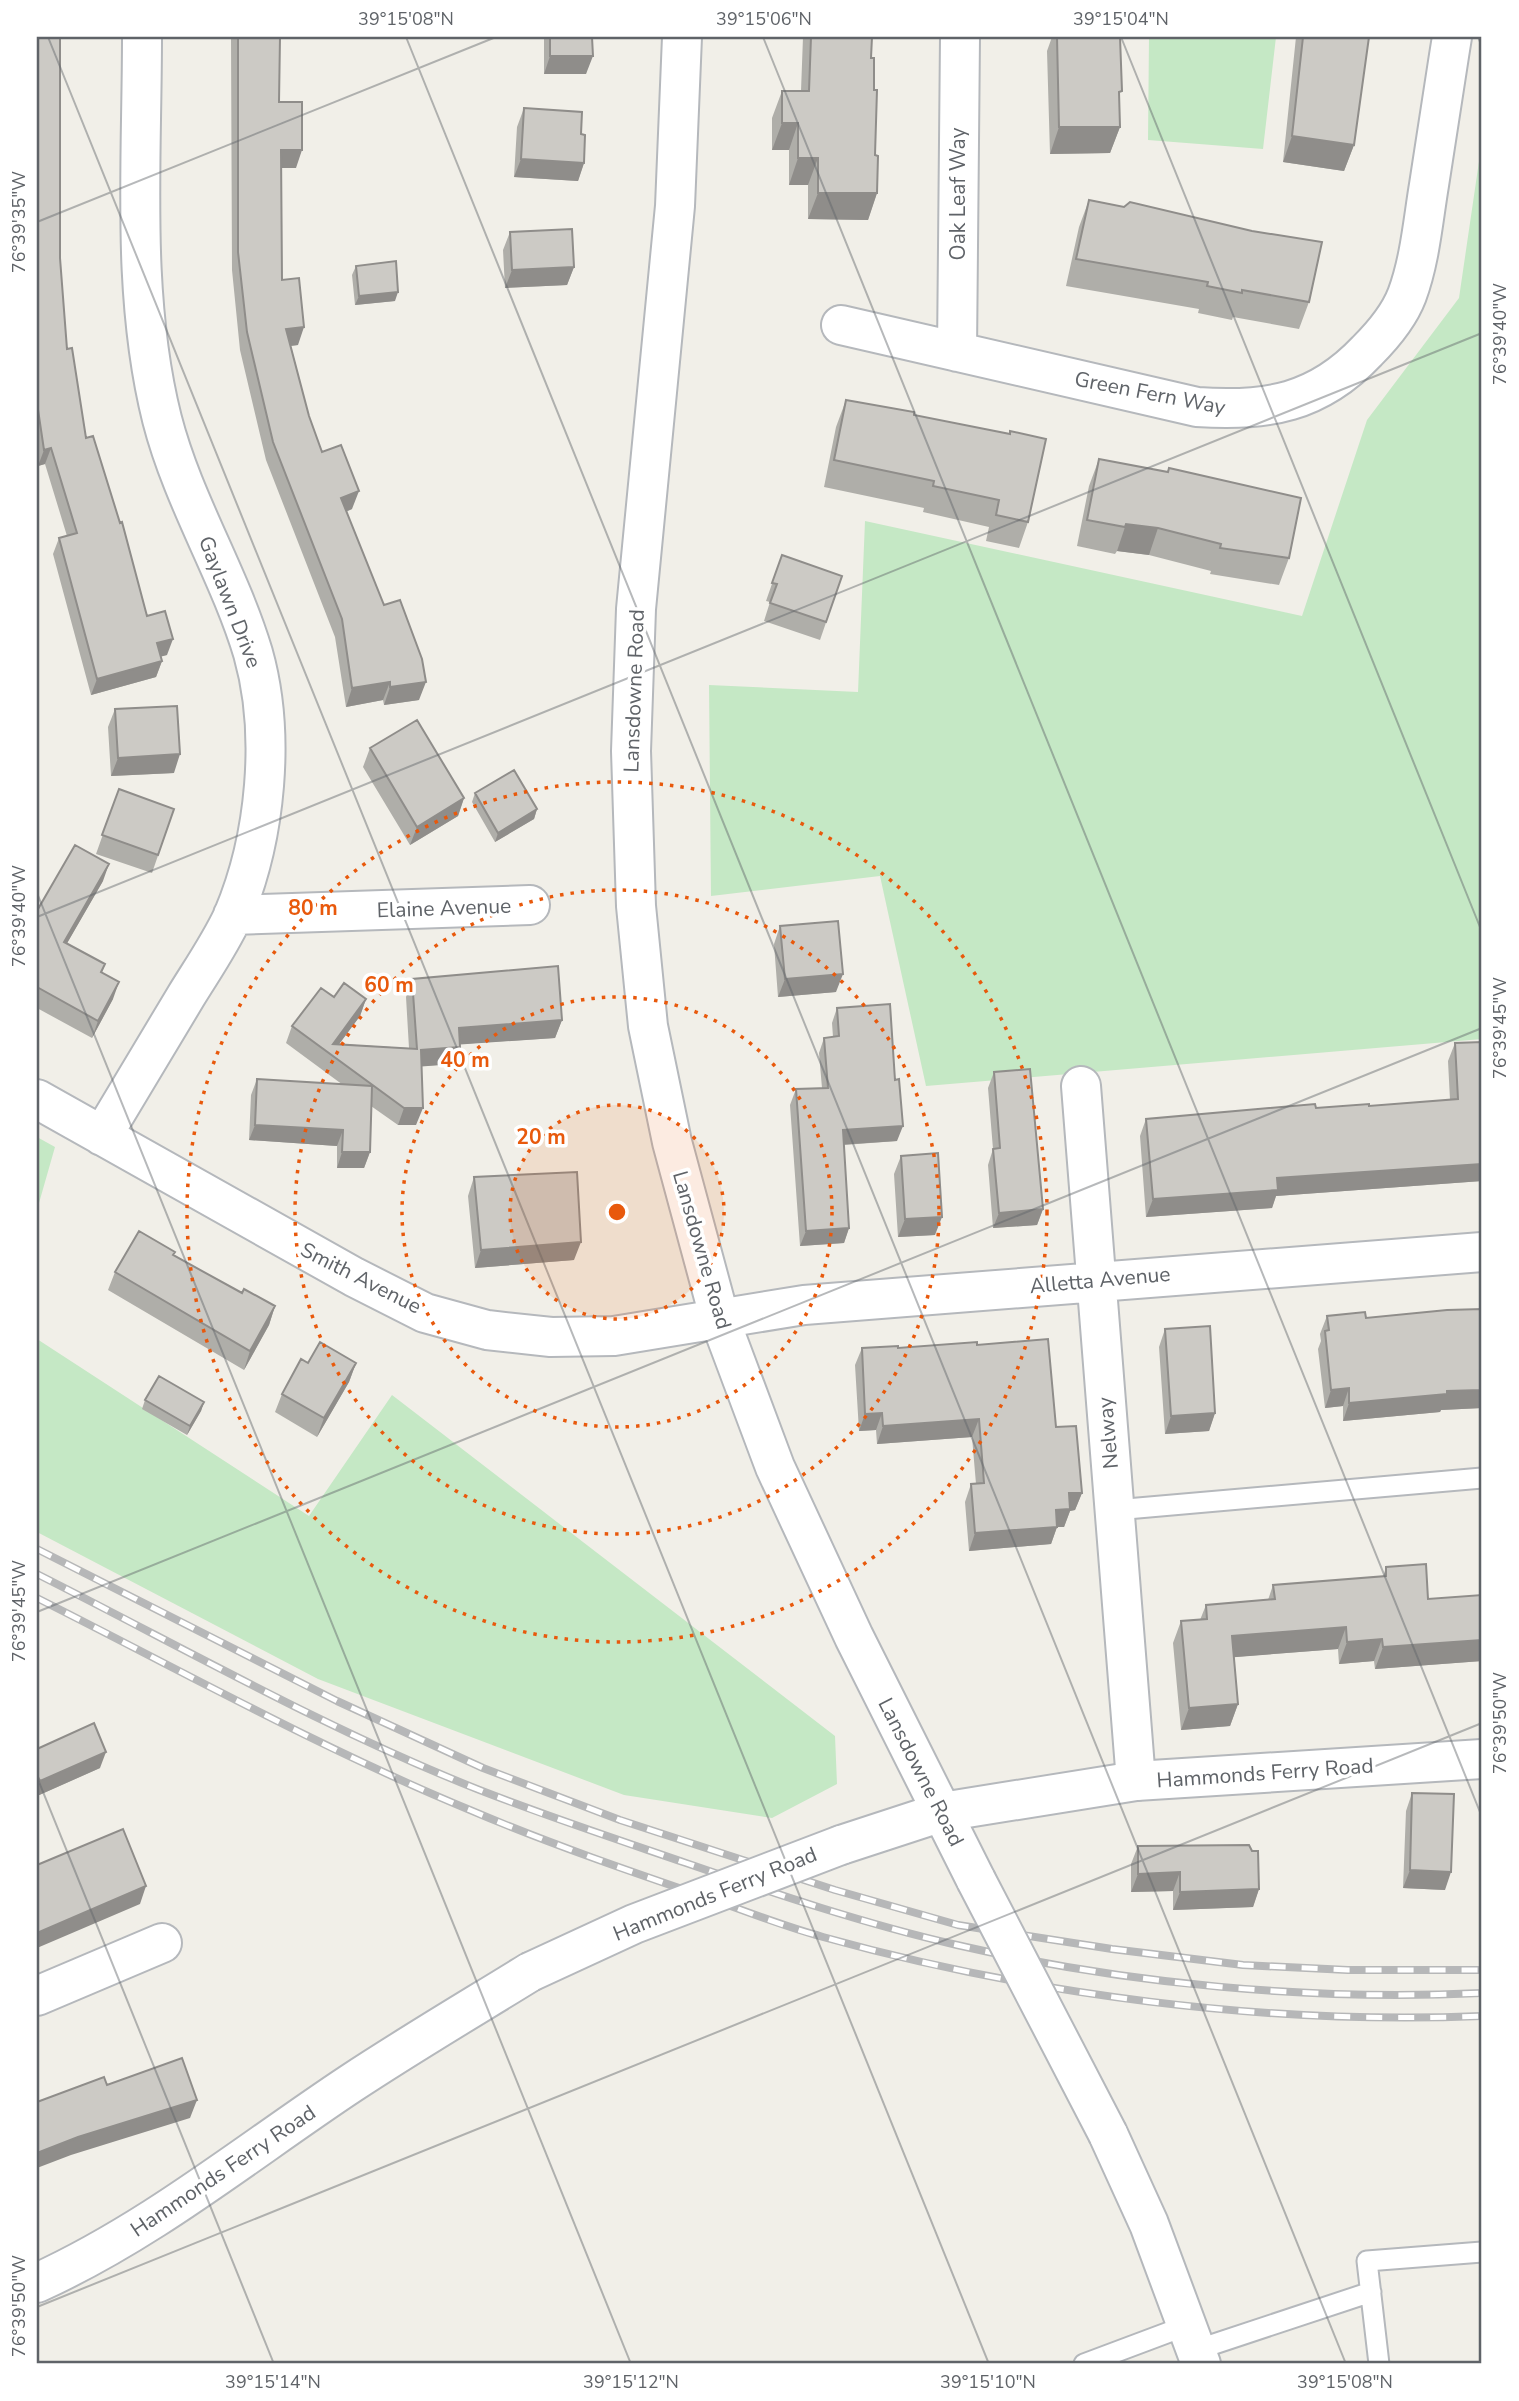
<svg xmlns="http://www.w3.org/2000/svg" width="1519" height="2401" viewBox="0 0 1519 2401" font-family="'Nunito Sans',sans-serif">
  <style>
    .green { fill: #c5e8c5 }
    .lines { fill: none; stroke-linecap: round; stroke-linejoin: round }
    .service-casing { stroke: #b5b8bc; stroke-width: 23 }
    .minor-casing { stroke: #b5b8bc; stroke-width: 42 }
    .tertiary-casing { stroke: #b5b8bc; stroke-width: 42 }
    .service { stroke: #fff; stroke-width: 19 }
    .minor { stroke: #fff; stroke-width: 38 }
    .tertiary { stroke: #fff; stroke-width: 38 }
    .rail-casing { stroke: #b6b7b8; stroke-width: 8 }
    .rail { stroke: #fff; stroke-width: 5; stroke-dasharray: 16; stroke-linecap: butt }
    .tertiary-bridge-casing { stroke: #b5b8bc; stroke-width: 42; stroke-linecap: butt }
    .tertiary-bridge { stroke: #fff; stroke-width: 38 }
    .wall { fill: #afaea9 }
    .shaded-wall { fill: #8f8d8a }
    .building { fill: #cccac5; stroke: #8f8d8a; stroke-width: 2 }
    .ticks { fill: none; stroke: #5f6368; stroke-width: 2; stroke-opacity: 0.45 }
    .ring { fill: none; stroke: #e8590c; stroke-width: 3.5; stroke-dasharray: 3.5 7 }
    .labels { text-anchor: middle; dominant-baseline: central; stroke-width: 7; stroke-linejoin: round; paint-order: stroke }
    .street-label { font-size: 21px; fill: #5f6368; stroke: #fff }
    .centre { fill: #e8590c; stroke: #fff; stroke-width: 3.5 }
    .ring-label { font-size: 21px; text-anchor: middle; font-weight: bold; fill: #e8590c; stroke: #fff; stroke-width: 7; stroke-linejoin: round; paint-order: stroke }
    .neatline { fill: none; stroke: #5f6368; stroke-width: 2.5 }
    .ticks-label { font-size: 18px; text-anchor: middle; fill: #5f6368 }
  </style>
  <rect width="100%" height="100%" fill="#f1efe8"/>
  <path class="green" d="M 1149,37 L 1276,37 L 1263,149 L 1148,140 Z
    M 1482,141 L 1482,1039 L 926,1086 L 880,876 L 711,896 L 709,685 L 858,692 L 865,521 L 1302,616 L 1367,420 L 1459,298 Z
    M 37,1137 L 55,1147 L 37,1210 Z
    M 37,1339 L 309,1516 L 392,1395 L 835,1736 L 837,1784 L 772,1818 L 624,1795 L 318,1679 L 37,1532 Z"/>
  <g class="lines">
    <g class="service-casing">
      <path id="service" d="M 1115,1510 L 1482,1478
        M 1196,2350 L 1371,2292
        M 1084,2364 L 1188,2325
        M 1379,2364 L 1367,2261 L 1482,2252"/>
    </g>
    <g class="minor-casing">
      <path id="minor" d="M 841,325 L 1197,407 C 1267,412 1318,403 1367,351 C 1383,335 1399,316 1407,295 C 1420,260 1423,221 1429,185 C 1437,135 1444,86 1452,37
        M 957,352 L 960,37
        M 233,915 L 530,905
        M 1081,1086 L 1136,1781
        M 37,1099 L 354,1277 L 425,1313 L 487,1330 L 551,1337 L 614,1336 L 804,1305 L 1482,1252
        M 102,1136 C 130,1089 158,1043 186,996 C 202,970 220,944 233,916 C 266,838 276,734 253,653 C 229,573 183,501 162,419 C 131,296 142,163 142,37
        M 37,1996 L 162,1943"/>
    </g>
    <g class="tertiary-casing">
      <path id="tertiary" d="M 682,37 L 675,206 L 636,609 L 631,751 L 636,906 L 648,1026 L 672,1142 L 720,1320 L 775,1467 L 854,1637 L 976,1880
        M 841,1845 L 942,1812 L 1136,1781 L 1482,1759
        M 1108,2134 L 1149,2224 L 1201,2364
        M 37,2283 C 151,2231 246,2153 350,2084 C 409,2045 470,2009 530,1972"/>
    </g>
    <use href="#service" class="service"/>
    <use href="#minor" class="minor"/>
    <use href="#tertiary" class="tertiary"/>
    <g class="rail-casing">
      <path id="rail" d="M 37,1549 L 337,1701 L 483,1768 L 620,1820 L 835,1890 L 958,1925 L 1112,1949 L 1243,1965 L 1348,1970 L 1482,1970
        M 37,1574 C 182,1647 326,1729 477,1789 C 546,1816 616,1839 686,1863 C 776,1894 865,1924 957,1945 C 1127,1984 1309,2001 1482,1993
        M 37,1598 C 180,1670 322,1749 470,1810 C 550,1844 632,1872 714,1900 C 750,1913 786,1927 823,1937 C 1032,1995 1265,2025 1482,2016"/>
    </g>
    <use href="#rail" class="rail"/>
    <g class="tertiary-bridge-casing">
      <path id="tertiary-bridge" d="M 976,1880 L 1108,2134
        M 530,1972 L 634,1924 L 841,1845"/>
    </g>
    <use href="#tertiary-bridge" class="tertiary-bridge"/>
  </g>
  <path class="wall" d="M 37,37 L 60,258 L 67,349 L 86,438 L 147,616 L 167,655 L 161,656 L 162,661 L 156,677 L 91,695 L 53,554 L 59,538 L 67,536 L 45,464 L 38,466 L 37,456 Z
    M 231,37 L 280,37 L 279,102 L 296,168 L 281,168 L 282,280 L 298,345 L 291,346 L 309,416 L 322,452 L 352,509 L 346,512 L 419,700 L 384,705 L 383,700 L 346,707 L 335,637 L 266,460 L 240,350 L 232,270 Z
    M 544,37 L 592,37 L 586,74 L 544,74 Z
    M 803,37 L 872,37 L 871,58 L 875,155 L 877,193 L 868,220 L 808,219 L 808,185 L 789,185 L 789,150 L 772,150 L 772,118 L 782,91 L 801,91 Z
    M 1052,37 L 1120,37 L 1120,127 L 1110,153 L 1050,154 L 1047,51 Z
    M 1296,37 L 1369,37 L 1354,145 L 1344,171 L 1283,162 Z
    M 524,108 L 581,134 L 584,163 L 578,181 L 514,177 L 517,127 Z
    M 1089,200 L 1309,302 L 1299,329 L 1233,317 L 1232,320 L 1198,313 L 1199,309 L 1066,286 L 1079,227 Z
    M 510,232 L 574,267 L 567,285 L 505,288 L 503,250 Z
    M 356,266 L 395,301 L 355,305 L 352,275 Z
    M 846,400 L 914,415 L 1028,522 L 1019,548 L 986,541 L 989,527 L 923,512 L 924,508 L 824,487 L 836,427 Z
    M 1099,459 L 1289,558 L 1279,585 L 1210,574 L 1211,571 L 1149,555 L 1117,551 L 1115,554 L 1077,546 L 1089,486 Z
    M 782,555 L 842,576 L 820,640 L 764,621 L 770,602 L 766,601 Z
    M 115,709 L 174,773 L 111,776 L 108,727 Z
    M 370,748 L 464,798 L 458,816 L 410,845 L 363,767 Z
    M 119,789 L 174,809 L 152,873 L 96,854 Z
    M 475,793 L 537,809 L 534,819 L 495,842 L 472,802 Z
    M 103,881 L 67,943 L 105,964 L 102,973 L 113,999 L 92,1038 L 37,1008 L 37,908 L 38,909 Z
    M 780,926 L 836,992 L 778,997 L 774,944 Z
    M 412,979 L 562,1020 L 555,1038 L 460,1044 L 454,1064 L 422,1066 L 416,1125 L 398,1125 L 371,1106 L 370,1152 L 364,1168 L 337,1168 L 337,1146 L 249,1140 L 251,1095 L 257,1079 L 343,1085 L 286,1043 L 292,1026 L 334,997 L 366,999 L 360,1016 L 339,1044 L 409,1048 L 406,997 Z
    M 837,1008 L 897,1141 L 844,1145 L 849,1228 L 844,1243 L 800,1246 L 790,1105 L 796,1089 L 822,1088 L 819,1053 L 824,1038 L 833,1037 L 832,1023 Z
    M 1455,1043 L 1482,1181 L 1276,1196 L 1272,1208 L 1146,1217 L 1140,1136 L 1146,1119 L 1316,1108 L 1369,1106 L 1450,1100 L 1448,1061 Z
    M 994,1072 L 1043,1209 L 1037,1225 L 993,1228 L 988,1165 L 993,1149 L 988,1088 Z
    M 901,1156 L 935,1235 L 898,1237 L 894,1174 Z
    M 474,1177 L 574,1260 L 475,1268 L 468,1196 Z
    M 174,1255 L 242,1293 L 275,1306 L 269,1325 L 244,1370 L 108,1290 L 115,1272 Z
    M 1482,1309 L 1482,1408 L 1441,1410 L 1440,1412 L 1343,1421 L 1343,1406 L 1325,1408 L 1318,1349 L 1321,1341 L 1320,1334 L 1327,1316 L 1366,1318 Z
    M 1165,1329 L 1215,1413 L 1209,1431 L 1165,1434 L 1159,1347 Z
    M 977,1345 L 1056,1427 L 1082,1493 L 1075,1510 L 1070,1511 L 1064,1527 L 1057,1527 L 1051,1544 L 969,1551 L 965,1502 L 971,1484 L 976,1484 L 972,1437 L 877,1444 L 876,1430 L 859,1431 L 855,1365 L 862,1348 L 898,1348 Z
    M 308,1363 L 356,1363 L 349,1382 L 317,1437 L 275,1412 L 282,1394 Z
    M 145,1400 L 204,1402 L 201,1411 L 187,1435 L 142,1409 Z
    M 1386,1567 L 1428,1599 L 1482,1595 L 1482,1661 L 1375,1669 L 1374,1661 L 1339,1664 L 1338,1649 L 1234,1657 L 1238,1704 L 1230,1726 L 1181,1730 L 1173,1643 L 1181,1621 L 1200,1620 L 1206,1605 L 1268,1600 L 1273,1585 L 1383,1577 Z
    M 37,1749 L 100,1768 L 37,1796 Z
    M 1412,1793 L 1445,1890 L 1403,1888 L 1406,1811 Z
    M 1138,1846 L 1259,1889 L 1253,1907 L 1173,1910 L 1173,1891 L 1131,1892 L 1131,1864 Z"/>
  <path class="shaded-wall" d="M 550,56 L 593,56 L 586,74 L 544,74 Z
    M 782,123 L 798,123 L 789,150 L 772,150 Z
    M 1059,127 L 1120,127 L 1110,153 L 1050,154 Z
    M 1292,136 L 1354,145 L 1344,171 L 1283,162 Z
    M 281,150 L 302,150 L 296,168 L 275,168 Z
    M 798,158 L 818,158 L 808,185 L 789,185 Z
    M 521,159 L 584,163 L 578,181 L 514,177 Z
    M 818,193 L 877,193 L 868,220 L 808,219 Z
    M 574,267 L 567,285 L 505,288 L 512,270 Z
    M 398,292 L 395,301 L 355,305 L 359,296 Z
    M 304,327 L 298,345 L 280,347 L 286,329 Z
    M 51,448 L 45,464 L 38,466 L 44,450 Z
    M 359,491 L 352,509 L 334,516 L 341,498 Z
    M 1126,524 L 1158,528 L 1149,555 L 1117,551 Z
    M 173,639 L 167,655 L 152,659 L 157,643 Z
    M 162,661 L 156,677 L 91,695 L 97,679 Z
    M 390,682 L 383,700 L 346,707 L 352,688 Z
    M 426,682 L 419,700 L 384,705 L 390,687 Z
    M 180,754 L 174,773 L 111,776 L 118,758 Z
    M 464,798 L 458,816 L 410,845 L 417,827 Z
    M 537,809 L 534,819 L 495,842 L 498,833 Z
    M 109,864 L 103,881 L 58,959 L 64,942 Z
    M 843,974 L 836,992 L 778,997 L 785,979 Z
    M 119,982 L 113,999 L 92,1038 L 98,1021 Z
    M 366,999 L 360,1016 L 331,1055 L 333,1044 Z
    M 562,1020 L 555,1038 L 453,1045 L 459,1028 Z
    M 460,1047 L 454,1064 L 415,1067 L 421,1050 Z
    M 404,1108 L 423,1108 L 416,1125 L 398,1125 Z
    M 255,1125 L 343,1130 L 337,1146 L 249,1140 Z
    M 903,1126 L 897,1141 L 837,1145 L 843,1130 Z
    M 342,1152 L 370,1152 L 364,1168 L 337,1168 Z
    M 1482,1164 L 1482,1181 L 1276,1196 L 1272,1208 L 1146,1217 L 1153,1199 L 1277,1178 Z
    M 1043,1209 L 1037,1225 L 993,1228 L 999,1213 Z
    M 942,1217 L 935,1235 L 898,1237 L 905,1219 Z
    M 849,1228 L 844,1243 L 800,1246 L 806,1231 Z
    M 581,1242 L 574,1260 L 475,1268 L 481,1250 Z
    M 275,1306 L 269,1325 L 244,1370 L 250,1351 Z
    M 356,1363 L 349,1382 L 317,1437 L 324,1418 Z
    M 1349,1388 L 1343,1406 L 1325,1408 L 1331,1390 Z
    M 1482,1390 L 1482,1408 L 1441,1410 L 1440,1412 L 1343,1421 L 1349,1403 L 1447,1391 Z
    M 204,1402 L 201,1411 L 187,1435 L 190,1426 Z
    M 882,1413 L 876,1430 L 859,1431 L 865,1414 Z
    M 1215,1413 L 1209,1431 L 1165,1434 L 1171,1416 Z
    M 979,1419 L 972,1437 L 877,1444 L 883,1426 Z
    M 1069,1493 L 1082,1493 L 1075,1510 L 1070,1511 L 1064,1527 L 1057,1527 L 1051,1544 L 969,1551 L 975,1533 Z
    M 1346,1627 L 1338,1649 L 1224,1658 L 1232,1636 Z
    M 1382,1639 L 1374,1661 L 1339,1664 L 1347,1642 Z
    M 1482,1640 L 1482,1661 L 1375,1669 L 1383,1647 Z
    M 1238,1704 L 1230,1726 L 1181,1730 L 1189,1708 Z
    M 106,1752 L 100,1768 L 37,1796 L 37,1789 L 40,1781 Z
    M 1410,1870 L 1451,1872 L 1445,1890 L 1403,1888 Z
    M 1180,1872 L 1173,1891 L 1131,1892 L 1138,1874 Z
    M 146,1886 L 140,1904 L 37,1948 L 37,1933 Z
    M 1259,1889 L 1253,1907 L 1173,1910 L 1180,1892 Z
    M 197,2100 L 190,2118 L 71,2155 L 37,2168 L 37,2153 L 78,2137 Z"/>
  <path class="building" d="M 37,37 L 60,37 L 60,258 L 67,349 L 72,348 L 86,438 L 93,436 L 120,523 L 122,522 L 147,616 L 165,611 L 173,639 L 157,643 L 162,661 L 97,679 L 59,538 L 77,533 L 51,448 L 44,450 L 37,403 Z
    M 238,37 L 280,37 L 279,102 L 302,102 L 302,150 L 281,150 L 282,280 L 299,278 L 304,327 L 286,329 L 309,416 L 322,452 L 341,445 L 359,491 L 341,498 L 384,605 L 400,600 L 422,659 L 426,682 L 390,687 L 390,682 L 352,688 L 342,619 L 273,442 L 247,332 L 238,252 Z
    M 550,37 L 592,37 L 593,56 L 550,56 Z
    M 811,37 L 872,37 L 871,58 L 874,58 L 874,90 L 877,90 L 875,155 L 878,156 L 877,193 L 818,193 L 818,158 L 798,158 L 798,123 L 782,123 L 782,91 L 809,91 Z
    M 1057,37 L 1120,37 L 1122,91 L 1119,92 L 1120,127 L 1059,127 Z
    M 1303,37 L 1369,37 L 1354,145 L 1292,136 Z
    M 524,108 L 582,112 L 581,134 L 585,135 L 584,163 L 521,159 Z
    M 1089,200 L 1124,207 L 1130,202 L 1252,231 L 1322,242 L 1309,302 L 1242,290 L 1242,293 L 1207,286 L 1208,282 L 1076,259 Z
    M 572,229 L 574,267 L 512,270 L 510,232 Z
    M 396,261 L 398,292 L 359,296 L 356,266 Z
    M 846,400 L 914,412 L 914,415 L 1010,434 L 1010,431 L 1046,439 L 1028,522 L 996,515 L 999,500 L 933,486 L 934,481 L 834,460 Z
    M 1099,459 L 1168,472 L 1169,468 L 1301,498 L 1289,558 L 1220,548 L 1221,544 L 1158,528 L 1126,524 L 1125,527 L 1087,520 Z
    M 782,555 L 842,576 L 826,622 L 770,603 L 777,584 L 772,583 Z
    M 177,706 L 180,754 L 118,758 L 115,709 Z
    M 417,720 L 464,798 L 417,827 L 370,748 Z
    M 514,770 L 537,809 L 498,833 L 475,793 Z
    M 119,789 L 174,809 L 158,855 L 102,835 Z
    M 75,845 L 109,864 L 64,942 L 105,964 L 101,972 L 119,982 L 98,1021 L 37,987 L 37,908 L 38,909 Z
    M 838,921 L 843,974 L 785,979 L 780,926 Z
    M 558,966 L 562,1020 L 459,1028 L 460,1047 L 421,1050 L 423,1108 L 404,1108 L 292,1026 L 321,988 L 334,997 L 344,983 L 366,999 L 333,1044 L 417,1049 L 412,979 Z
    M 890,1004 L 895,1080 L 899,1079 L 903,1126 L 843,1130 L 849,1228 L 806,1231 L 796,1089 L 828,1088 L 824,1038 L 839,1036 L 837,1008 Z
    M 1482,1042 L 1482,1164 L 1277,1178 L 1278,1190 L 1153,1199 L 1146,1119 L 1315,1104 L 1316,1108 L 1369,1104 L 1369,1106 L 1458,1099 L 1455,1043 Z
    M 1030,1069 L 1043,1209 L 999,1213 L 993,1149 L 1000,1148 L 994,1072 Z
    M 257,1079 L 372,1086 L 370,1152 L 342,1152 L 343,1130 L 255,1125 Z
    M 938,1153 L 942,1217 L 905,1219 L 901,1156 Z
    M 577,1172 L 581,1242 L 481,1250 L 474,1177 Z
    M 139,1231 L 175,1252 L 173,1255 L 242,1293 L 244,1289 L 275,1306 L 250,1351 L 115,1272 Z
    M 1482,1309 L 1482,1390 L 1447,1391 L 1447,1394 L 1349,1403 L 1349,1388 L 1331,1390 L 1325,1331 L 1329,1330 L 1327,1316 L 1365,1312 L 1366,1318 L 1447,1310 Z
    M 1210,1326 L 1215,1413 L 1171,1416 L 1165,1329 Z
    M 1048,1339 L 1056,1427 L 1076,1426 L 1082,1493 L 1069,1493 L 1070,1509 L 1056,1510 L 1057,1527 L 975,1533 L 971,1484 L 984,1483 L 979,1419 L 883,1426 L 882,1413 L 865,1414 L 862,1348 L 898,1346 L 898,1348 L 977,1342 L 977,1345 Z
    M 320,1342 L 356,1363 L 324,1418 L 282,1394 L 301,1359 L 308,1363 Z
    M 159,1376 L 204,1402 L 190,1426 L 145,1400 Z
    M 1426,1564 L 1428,1599 L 1482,1595 L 1482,1640 L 1383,1647 L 1382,1639 L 1347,1642 L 1346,1627 L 1232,1636 L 1238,1704 L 1189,1708 L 1181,1621 L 1207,1619 L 1206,1605 L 1275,1599 L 1273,1585 L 1386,1576 L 1386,1567 Z
    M 94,1723 L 106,1752 L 40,1781 L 37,1775 L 37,1749 Z
    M 1412,1793 L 1454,1794 L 1451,1872 L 1410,1870 Z
    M 123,1829 L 146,1886 L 37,1933 L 37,1865 Z
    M 1249,1845 L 1252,1851 L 1258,1851 L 1259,1889 L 1180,1892 L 1180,1872 L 1138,1874 L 1138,1846 Z
    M 182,2058 L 197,2100 L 78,2137 L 37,2153 L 37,2102 L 104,2077 L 107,2085 Z"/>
  <path class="ticks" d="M 48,37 L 989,2364M 406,37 L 1346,2364M 763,37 L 1482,1817M 1121,37 L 1482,932M 1478,37 L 1482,47M 37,222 L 496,37M 37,893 L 631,2364M 37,917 L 1482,333M 37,1612 L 1482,1028M 37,1777 L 274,2364M 37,2307 L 1482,1723"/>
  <circle cx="617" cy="1212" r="107" fill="#e8590c" fill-opacity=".12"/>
  <g class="ring">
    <circle cx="617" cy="1212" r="107"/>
    <circle cx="617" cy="1212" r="215"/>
    <circle cx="617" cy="1212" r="322"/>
    <circle cx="617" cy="1212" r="430"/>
  </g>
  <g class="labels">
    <g class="street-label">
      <text transform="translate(958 194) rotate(-90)">Oak Leaf Way</text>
      <text transform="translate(1150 393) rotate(11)">Green Fern Way</text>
      <text transform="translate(230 602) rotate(69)">Gaylawn Drive</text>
      <text transform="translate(634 691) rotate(-88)">Lansdowne Road</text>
      <text transform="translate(444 908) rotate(-2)">Elaine Avenue</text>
      <text transform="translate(702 1250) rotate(74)">Lansdowne Road</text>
      <text transform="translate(361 1278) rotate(27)">Smith Avenue</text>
      <text transform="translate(1100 1280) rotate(-5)">Alletta Avenue</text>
      <text transform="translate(1108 1433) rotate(-95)">Nelway</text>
      <text transform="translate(921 1772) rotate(63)">Lansdowne Road</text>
      <text transform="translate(1265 1773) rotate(-4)">Hammonds Ferry Road</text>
      <text transform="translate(715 1894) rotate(-22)">Hammonds Ferry Road</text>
      <text transform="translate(223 2171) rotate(-34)">Hammonds Ferry Road</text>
    </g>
  </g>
  <circle cx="617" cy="1212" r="10" class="centre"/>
  <g class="ring-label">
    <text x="313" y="915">80 m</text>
    <text x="389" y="992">60 m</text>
    <text x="465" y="1067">40 m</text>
    <text x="541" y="1144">20 m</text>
  </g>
  <rect width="1519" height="2401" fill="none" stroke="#ffffff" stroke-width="77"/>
  <rect x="38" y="38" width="1442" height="2324" class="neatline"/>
  <g class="ticks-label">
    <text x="406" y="25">39°15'08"N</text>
    <text x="764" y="25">39°15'06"N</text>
    <text x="1121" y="25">39°15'04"N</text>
    <text transform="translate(19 222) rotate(-90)" y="6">76°39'35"W</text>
    <text transform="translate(1500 334) rotate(-90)" y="6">76°39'40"W</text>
    <text transform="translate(19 916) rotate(-90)" y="6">76°39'40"W</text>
    <text transform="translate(1500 1028) rotate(-90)" y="6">76°39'45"W</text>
    <text transform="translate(19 1611) rotate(-90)" y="6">76°39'45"W</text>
    <text transform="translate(1500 1723) rotate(-90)" y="6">76°39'50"W</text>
    <text transform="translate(19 2306) rotate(-90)" y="6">76°39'50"W</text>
    <text x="273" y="2388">39°15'14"N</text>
    <text x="631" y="2388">39°15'12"N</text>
    <text x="988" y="2388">39°15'10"N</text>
    <text x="1345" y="2388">39°15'08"N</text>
  </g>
</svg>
